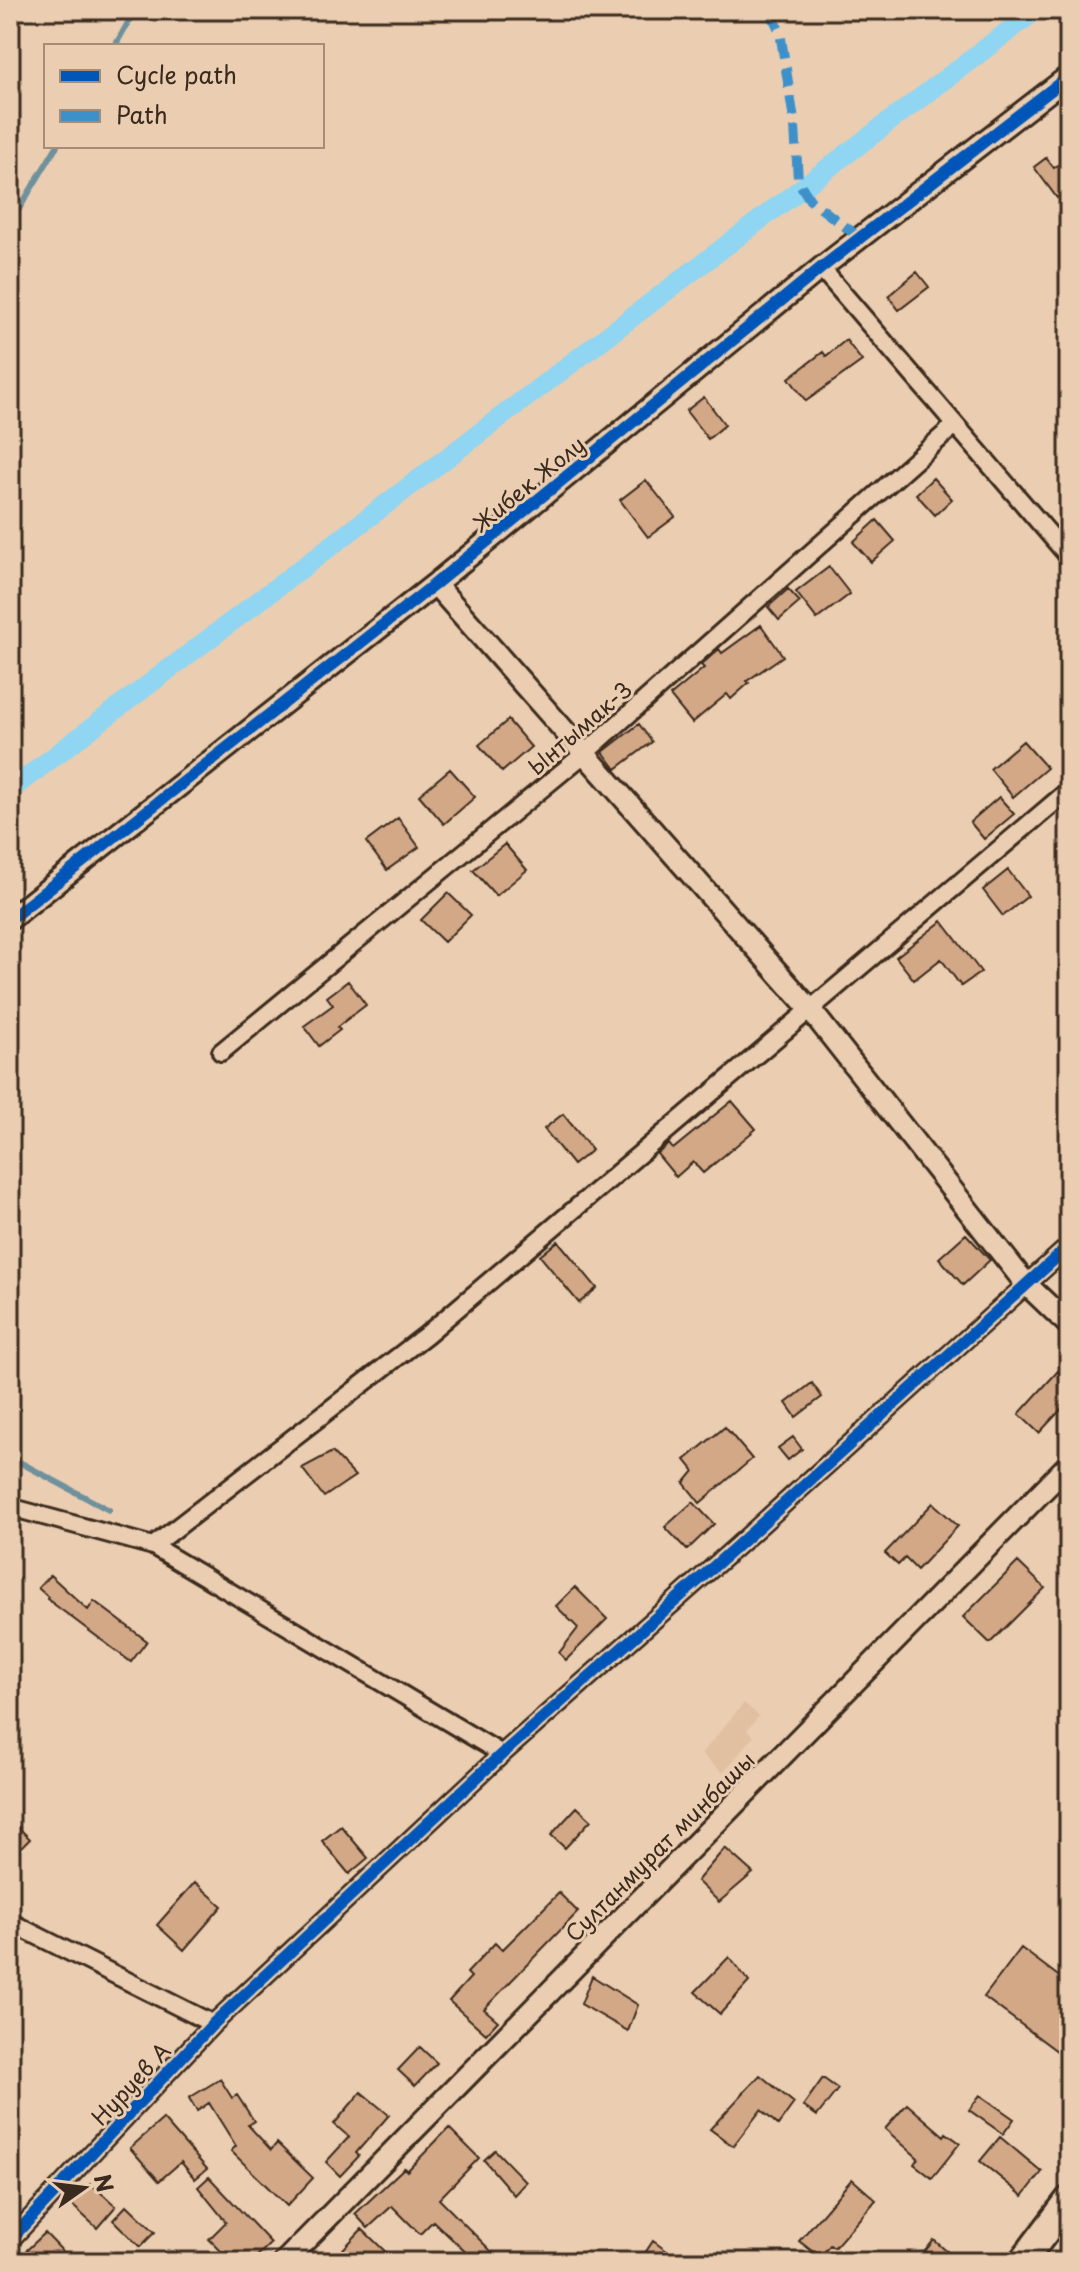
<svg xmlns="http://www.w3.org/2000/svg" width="1079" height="2272" viewBox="0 0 1079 2272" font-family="'Playpen Sans',sans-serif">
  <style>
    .built { fill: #e1c0a1 }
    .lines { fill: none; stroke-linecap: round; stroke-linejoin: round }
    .stream { stroke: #6e919d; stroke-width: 6 }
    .canal { stroke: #90d5f1; stroke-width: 20 }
    .building { fill: #d3a887; stroke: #3b2a1e; stroke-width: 2 }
    .minor-casing { stroke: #3b2a1e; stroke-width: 22 }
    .tertiary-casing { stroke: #3b2a1e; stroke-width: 26 }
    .primary-casing { stroke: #3b2a1e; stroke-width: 32 }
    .minor { stroke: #ebceb1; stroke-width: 16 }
    .tertiary { stroke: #ebceb1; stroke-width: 20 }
    .primary { stroke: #ebceb1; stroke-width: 26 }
    .quiet { stroke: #3e90ca; stroke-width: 10; stroke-dasharray: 20 10; stroke-linecap: butt }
    .cycleway-casing { stroke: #ebceb1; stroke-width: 17 }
    .cycleway { stroke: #0057b8; stroke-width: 12 }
    .labels { text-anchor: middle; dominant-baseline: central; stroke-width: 6; stroke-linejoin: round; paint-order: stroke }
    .street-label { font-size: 22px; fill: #3b2a1e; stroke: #ebceb1 }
  </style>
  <rect width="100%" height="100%" fill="#ebceb1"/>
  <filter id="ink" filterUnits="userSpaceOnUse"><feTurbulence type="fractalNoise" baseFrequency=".0125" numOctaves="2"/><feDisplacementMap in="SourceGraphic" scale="16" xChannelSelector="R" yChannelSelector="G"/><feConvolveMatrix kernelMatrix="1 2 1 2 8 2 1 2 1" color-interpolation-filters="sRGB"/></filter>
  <g filter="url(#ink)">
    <path class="built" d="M 744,1703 L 759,1716 L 747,1730 L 754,1736 L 723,1773 L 701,1754 Z"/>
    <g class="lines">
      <path class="stream" d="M 115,46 L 135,10
        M 10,224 L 57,146
        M 10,1457 L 109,1510"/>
      <path class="canal" d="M 10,790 L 1036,10"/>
    </g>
    <path class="building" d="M 1069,156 L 1069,189 L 1057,198 L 1034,167 L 1046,158 L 1054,168 Z
      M 917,272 L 929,287 L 899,310 L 888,296 Z
      M 846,340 L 862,361 L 806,401 L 789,378 L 823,352 L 826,356 Z
      M 704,397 L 725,425 L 708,439 L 686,411 Z
      M 933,478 L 952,499 L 935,515 L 916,494 Z
      M 646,480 L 675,517 L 648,537 L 620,500 Z
      M 877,520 L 895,541 L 871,562 L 853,542 Z
      M 829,567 L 850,594 L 817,619 L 796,592 Z
      M 788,589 L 800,602 L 779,620 L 768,607 Z
      M 761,625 L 783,656 L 747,681 L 749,683 L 731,699 L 727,694 L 692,723 L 670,696 L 704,668 L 701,665 L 719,649 L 722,653 Z
      M 508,720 L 531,747 L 502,772 L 479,745 Z
      M 639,724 L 652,742 L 616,769 L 603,752 Z
      M 1023,741 L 1047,768 L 1013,797 L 990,769 Z
      M 450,769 L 475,797 L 444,824 L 419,795 Z
      M 999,797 L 1014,814 L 984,839 L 970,822 Z
      M 398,818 L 419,847 L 387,870 L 366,842 Z
      M 505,844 L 527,870 L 496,896 L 473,870 Z
      M 1008,870 L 1028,896 L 1003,916 L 983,890 Z
      M 448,893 L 471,915 L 444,942 L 421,920 Z
      M 942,921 L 981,972 L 961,986 L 941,959 L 914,980 L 896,957 Z
      M 348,981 L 366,1005 L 337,1027 L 340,1030 L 319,1046 L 304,1026 L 333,1005 L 327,997 Z
      M 732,1101 L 756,1129 L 703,1173 L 693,1162 L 676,1177 L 657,1154 L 669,1144 L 673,1149 Z
      M 563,1114 L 592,1150 L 573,1165 L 544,1129 Z
      M 966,1234 L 990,1260 L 963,1285 L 939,1258 Z
      M 558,1241 L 597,1288 L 579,1303 L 540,1256 Z
      M 1058,1371 L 1069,1381 L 1069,1401 L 1039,1433 L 1019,1414 Z
      M 812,1383 L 822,1397 L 796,1417 L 786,1403 Z
      M 725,1427 L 752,1459 L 700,1503 L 684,1483 L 694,1471 L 685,1460 Z
      M 793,1437 L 802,1449 L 788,1460 L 778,1448 Z
      M 332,1452 L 355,1476 L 324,1497 L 302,1468 Z
      M 693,1502 L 714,1524 L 687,1550 L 665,1527 Z
      M 933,1503 L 958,1526 L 917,1570 L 905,1558 L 898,1565 L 885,1553 Z
      M 1018,1562 L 1045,1588 L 990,1643 L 963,1617 Z
      M 50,1575 L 88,1610 L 94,1601 L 147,1641 L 131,1662 L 47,1599 L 48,1597 L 38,1588 Z
      M 575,1587 L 607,1619 L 566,1660 L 559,1653 L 578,1628 L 556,1606 Z
      M 577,1807 L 591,1820 L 565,1848 L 551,1835 Z
      M 10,1819 L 30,1839 L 10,1859 Z
      M 341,1826 L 368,1858 L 349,1874 L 322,1841 Z
      M 725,1848 L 753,1873 L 719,1902 L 697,1881 Z
      M 195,1882 L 222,1906 L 184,1950 L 157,1925 Z
      M 559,1893 L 578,1912 L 484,2009 L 498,2021 L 486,2034 L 449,2001 L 471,1977 L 467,1973 L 495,1943 L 502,1950 Z
      M 1021,1948 L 1069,1984 L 1069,2043 L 1061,2054 L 984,1997 Z
      M 729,1957 L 749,1982 L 720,2014 L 695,1992 Z
      M 592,1976 L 638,2005 L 628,2031 L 581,2004 Z
      M 420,2047 L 437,2063 L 415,2086 L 398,2070 Z
      M 760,2075 L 794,2103 L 778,2125 L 761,2110 L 733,2146 L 710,2129 Z
      M 823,2078 L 838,2089 L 817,2116 L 803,2106 Z
      M 220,2079 L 232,2098 L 237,2095 L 254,2121 L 248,2125 L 271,2150 L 277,2143 L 313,2178 L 287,2206 L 231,2151 L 236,2146 L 209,2103 L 197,2111 L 189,2098 Z
      M 361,2092 L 389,2115 L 356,2153 L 359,2156 L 340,2176 L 326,2162 L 349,2137 L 334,2124 Z
      M 980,2095 L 1014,2119 L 1003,2134 L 969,2110 Z
      M 907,2104 L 944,2136 L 946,2133 L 960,2143 L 932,2178 L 914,2164 L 918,2158 L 885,2129 Z
      M 163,2119 L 207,2169 L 195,2179 L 181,2162 L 159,2181 L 130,2148 Z
      M 449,2128 L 479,2158 L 439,2199 L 502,2262 L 476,2262 L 433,2221 L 420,2234 L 392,2206 L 368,2228 L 355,2214 L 404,2168 L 407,2171 Z
      M 1000,2137 L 1042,2172 L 1023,2196 L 980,2161 Z
      M 495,2150 L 526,2182 L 514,2195 L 484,2160 Z
      M 209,2177 L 271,2243 L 251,2262 L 232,2262 L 209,2239 L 226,2222 L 198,2187 Z
      M 852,2179 L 876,2200 L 834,2248 L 830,2245 L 820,2257 L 799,2241 Z
      M 91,2184 L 116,2206 L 97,2228 L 72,2205 Z
      M 127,2205 L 155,2232 L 140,2247 L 113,2220 Z
      M 362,2229 L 396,2262 L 331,2262 Z
      M 45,2233 L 73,2262 L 14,2262 Z
      M 934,2240 L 959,2262 L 916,2262 Z
      M 653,2241 L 682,2262 L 639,2262 Z"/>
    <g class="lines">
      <g class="minor-casing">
        <path id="minor" d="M 821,268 L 1069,557
          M 221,1052 L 584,754 L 955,425
          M 10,1507 L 153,1546 L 502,1754
          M 153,1546 L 426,1335 L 1069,790
          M 10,1922 L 213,2024
          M 10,2240 L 213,2024 L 502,1754 L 736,1547 L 1069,1246"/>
      </g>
      <g class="tertiary-casing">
        <path id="tertiary" d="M 435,584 L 809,1008 L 1026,1284 L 1069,1325
          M 10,919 L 435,584 L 821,268 L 1069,76
          M 284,2262 L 1069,1464"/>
      </g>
      <g class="primary-casing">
        <path id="primary" d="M 1022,2262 L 1069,2200"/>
      </g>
      <use href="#minor" class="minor"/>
      <use href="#tertiary" class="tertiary"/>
      <use href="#primary" class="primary"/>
      <path class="quiet" d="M 770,10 L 780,32 L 795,126 L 798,181 L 810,200 L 860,238"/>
      <g class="cycleway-casing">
        <path id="cycleway" d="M 10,919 L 435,584 L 821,268 L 1069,76
          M 10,2240 L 213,2024 L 502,1754 L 736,1547 L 1069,1246"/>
      </g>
      <use href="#cycleway" class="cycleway"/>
    </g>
  </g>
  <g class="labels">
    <g class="street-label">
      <text transform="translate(528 483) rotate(-39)">Жибек Жолу</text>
      <text transform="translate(579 727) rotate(-41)">Ынтымак-3</text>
      <text transform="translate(659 1846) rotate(-45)">Султанмурат минбашы</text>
      <text transform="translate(130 2083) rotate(-47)">Нуруев А</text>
    </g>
  </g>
  <rect width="1079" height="2272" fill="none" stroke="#ebceb1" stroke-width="40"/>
  <rect x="20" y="20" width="1039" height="2232" fill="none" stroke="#3b2a1e" stroke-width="3" filter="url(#ink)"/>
  <rect x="44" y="44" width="280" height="104" fill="#ebceb1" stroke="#a58c76" stroke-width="2"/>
  <rect x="60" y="70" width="40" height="12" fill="#0057b8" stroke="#a58c76" stroke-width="2"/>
  <text x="116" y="84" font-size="24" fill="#3b2a1e">Cycle path</text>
  <rect x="60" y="110" width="40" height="12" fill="#3e90ca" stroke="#a58c76" stroke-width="2"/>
  <text x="116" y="124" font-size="24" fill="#3b2a1e">Path</text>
  <g transform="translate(84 2188) rotate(76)" stroke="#ebceb1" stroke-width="6" paint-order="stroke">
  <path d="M0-6L14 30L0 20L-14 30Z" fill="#3b2a1e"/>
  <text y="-12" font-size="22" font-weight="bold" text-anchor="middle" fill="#3b2a1e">N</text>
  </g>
</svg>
